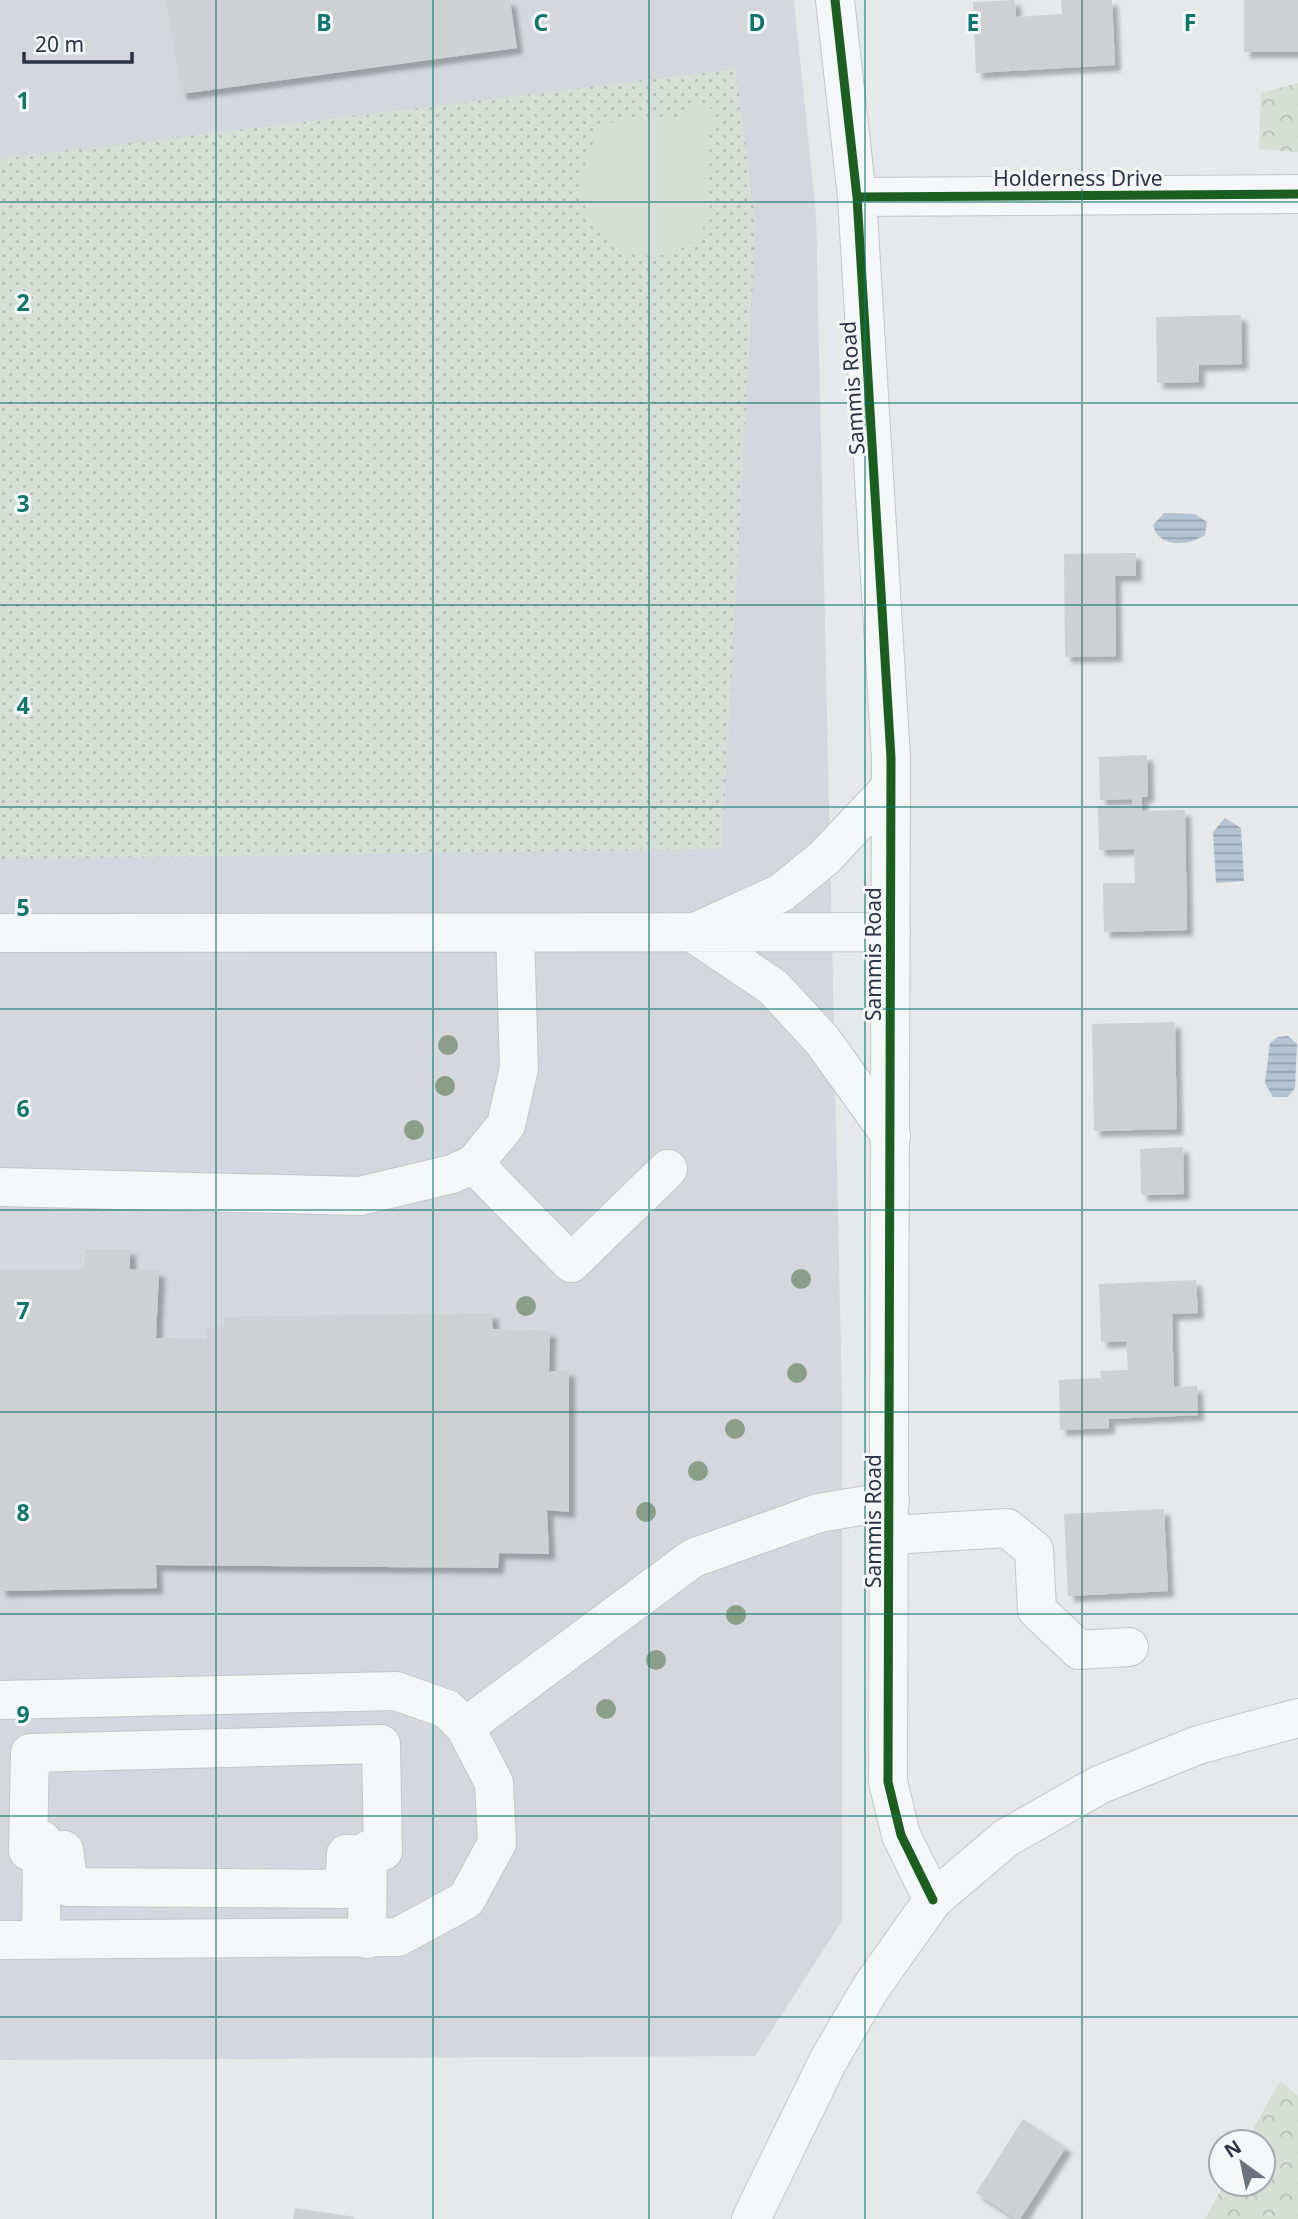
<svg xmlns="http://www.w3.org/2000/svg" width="1298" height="2219" viewBox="0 0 1298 2219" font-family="'Noto Sans',sans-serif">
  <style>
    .built { fill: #d4d7dd }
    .grass { fill: url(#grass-dots) }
    .forest { fill: url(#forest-crowns) }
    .pitch { fill: #d6ded6 }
    .water { fill: url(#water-rules) }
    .building { fill: #ced0d3; filter: url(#shadow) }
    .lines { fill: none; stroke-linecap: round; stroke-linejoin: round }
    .minor-casing { stroke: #c4c6c8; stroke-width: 40 }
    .minor { stroke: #f5f6f7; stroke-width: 38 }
    .cycleway-casing { stroke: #f4f6f9; stroke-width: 13 }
    .cycleway { stroke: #1b5e20; stroke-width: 9 }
    .tree { fill: #8a9e88 }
    .grid { fill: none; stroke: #0f766e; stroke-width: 2; stroke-opacity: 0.55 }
    .labels { text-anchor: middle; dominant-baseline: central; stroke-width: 6; stroke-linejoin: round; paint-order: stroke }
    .street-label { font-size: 21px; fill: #2b3445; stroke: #f4f6f9 }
    .grid-label { font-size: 23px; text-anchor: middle; font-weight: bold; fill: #0f766e; stroke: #f4f6f9; stroke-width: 6; stroke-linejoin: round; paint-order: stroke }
  </style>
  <defs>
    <pattern id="grass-dots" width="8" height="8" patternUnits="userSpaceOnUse" patternTransform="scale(1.75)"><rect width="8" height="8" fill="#d6ded6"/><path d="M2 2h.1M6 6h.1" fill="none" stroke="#b8bfb9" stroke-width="1.8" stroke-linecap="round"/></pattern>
    <pattern id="forest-crowns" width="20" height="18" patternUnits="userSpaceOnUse" patternTransform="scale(1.75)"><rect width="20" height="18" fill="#d6ded6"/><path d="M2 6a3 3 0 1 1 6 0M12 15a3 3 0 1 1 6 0" fill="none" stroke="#b8bfb9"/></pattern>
    <pattern id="water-rules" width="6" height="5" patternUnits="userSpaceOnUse" patternTransform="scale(1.75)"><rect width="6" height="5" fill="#b4c4d5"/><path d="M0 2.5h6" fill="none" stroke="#93a0af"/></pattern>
    <filter id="shadow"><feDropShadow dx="6" dy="6" stdDeviation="2" flood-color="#0004"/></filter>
  </defs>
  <rect width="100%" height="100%" fill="#e6e8ea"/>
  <path class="built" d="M 0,0 L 794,0 L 816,215 L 842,1398 L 842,1921 L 755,2056 L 0,2060 Z"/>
  <path class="grass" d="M 736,69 L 756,228 L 722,849 L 0,859 L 0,159 Z"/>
  <path class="forest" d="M 1298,83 L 1298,152 L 1259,149 L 1261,93 Z
    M 1280,2081 L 1298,2096 L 1298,2219 L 1205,2219 L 1224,2184 L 1263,2184 L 1263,2142 L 1246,2142 Z"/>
  <path class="pitch" d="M 706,105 L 713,110 C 716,125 707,135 707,151 C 708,167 713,208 707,220 C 679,279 597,260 583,199 C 578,172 591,145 603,123 L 677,118 L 694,106 Z"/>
  <path class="water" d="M 1164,513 L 1195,514 L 1207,522 L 1205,535 C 1188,546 1159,549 1153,525 Z
    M 1225,818 L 1241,828 L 1244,881 L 1216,883 L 1213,832 Z
    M 1288,1036 L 1297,1044 L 1295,1088 L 1288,1097 L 1273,1097 L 1265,1083 L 1270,1043 L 1278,1037 Z"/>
  <path class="building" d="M 166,0 L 510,0 L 517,48 L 181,94 Z
    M 1015,0 L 1016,17 L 1062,14 L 1061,0 L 1112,0 L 1115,65 L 976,73 L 973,2 Z
    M 1244,0 L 1298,0 L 1298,52 L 1244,52 Z
    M 1241,315 L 1242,364 L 1199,365 L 1199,382 L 1157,383 L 1156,317 Z
    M 1136,553 L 1136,576 L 1115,576 L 1116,656 L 1065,657 L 1064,554 Z
    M 1147,755 L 1148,797 L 1142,797 L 1142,811 L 1185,810 L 1187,930 L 1104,932 L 1103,883 L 1135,883 L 1134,849 L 1099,850 L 1098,806 L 1132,805 L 1132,799 L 1100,800 L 1099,757 Z
    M 1175,1022 L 1177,1129 L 1094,1131 L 1092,1024 Z
    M 1183,1147 L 1184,1194 L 1141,1195 L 1140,1149 Z
    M 86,1249 L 130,1249 L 130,1269 L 159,1271 L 156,1338 L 207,1339 L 207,1328 L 224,1327 L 224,1317 L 492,1313 L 493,1329 L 550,1331 L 549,1372 L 569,1370 L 569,1512 L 547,1510 L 549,1554 L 499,1553 L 498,1568 L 156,1565 L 157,1588 L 0,1591 L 0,1270 L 84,1270 Z
    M 1196,1280 L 1198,1313 L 1172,1314 L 1174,1387 L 1197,1386 L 1198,1415 L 1109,1419 L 1109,1428 L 1060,1430 L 1059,1380 L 1101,1378 L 1100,1371 L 1128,1370 L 1126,1341 L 1101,1342 L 1099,1284 Z
    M 1164,1509 L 1168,1591 L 1068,1596 L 1064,1514 Z
    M 1023,2119 L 1066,2147 L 1020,2219 L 1016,2219 L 976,2193 Z
    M 295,2208 L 355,2217 L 354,2219 L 293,2219 Z"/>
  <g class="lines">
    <g class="minor-casing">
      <path id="minor" d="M 835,0 L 857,197 L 891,758 L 888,1782 L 901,1835 L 933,1900
        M 857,197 L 1298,194
        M 891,787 L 824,858 L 781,893 L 693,933 L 773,987 L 822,1040 L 891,1136
        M 0,933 L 891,932
        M 474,1164 L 571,1263 L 668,1169
        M 0,1187 L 360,1196 L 452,1174 L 474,1164 L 506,1125 L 519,1068 L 515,933
        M 891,1535 L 1007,1528 L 1034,1550 L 1037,1610 L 1079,1650 L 1129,1647
        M 0,1700 L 396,1691 L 447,1709 L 465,1727 L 494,1783 L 497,1843 L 466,1900 L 398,1937 L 0,1940
        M 465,1727 L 693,1558 L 819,1513 L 890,1501
        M 381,1744 L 383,1851 L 369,1855 L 346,1854 L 344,1889 L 69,1887 L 64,1850 L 28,1851 L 30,1753 Z
        M 41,1939 L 42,1840
        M 367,1939 L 368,1850
        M 751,2219 L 828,2061 L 870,1989 L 933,1900 L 1006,1838 L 1099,1785 L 1198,1745 L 1298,1718"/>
    </g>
    <use href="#minor" class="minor"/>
    <g class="cycleway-casing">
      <path id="cycleway" d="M 835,0 L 857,197 L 891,758 L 888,1782 L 901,1835 L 933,1900
        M 857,197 L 1298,194"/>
    </g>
    <use href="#cycleway" class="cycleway"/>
  </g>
  <g class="tree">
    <circle cx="448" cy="1045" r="10"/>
    <circle cx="445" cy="1086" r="10"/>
    <circle cx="414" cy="1130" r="10"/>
    <circle cx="801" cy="1279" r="10"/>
    <circle cx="526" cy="1306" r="10"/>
    <circle cx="797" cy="1373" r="10"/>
    <circle cx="735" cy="1429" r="10"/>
    <circle cx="698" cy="1471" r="10"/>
    <circle cx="646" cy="1512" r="10"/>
    <circle cx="736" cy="1615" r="10"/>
    <circle cx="656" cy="1660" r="10"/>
    <circle cx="606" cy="1709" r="10"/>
  </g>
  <path class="grid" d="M 216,0 L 216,2219M 433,0 L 433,2219M 649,0 L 649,2219M 865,0 L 865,2219M 1082,0 L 1082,2219M 0,202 L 1298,202M 0,403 L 1298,403M 0,605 L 1298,605M 0,807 L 1298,807M 0,1009 L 1298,1009M 0,1210 L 1298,1210M 0,1412 L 1298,1412M 0,1614 L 1298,1614M 0,1816 L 1298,1816M 0,2017 L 1298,2017"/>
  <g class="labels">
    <g class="street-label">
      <text x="1078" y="178">Holderness Drive</text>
      <text transform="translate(852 388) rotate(-94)">Sammis Road</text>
      <text transform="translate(873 954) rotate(-90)">Sammis Road</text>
      <text transform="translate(873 1521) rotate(-90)">Sammis Road</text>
    </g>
  </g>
  <g class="grid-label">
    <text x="324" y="31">B</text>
    <text x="541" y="31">C</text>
    <text x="757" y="31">D</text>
    <text x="973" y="31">E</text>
    <text x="1190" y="31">F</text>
    <text x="23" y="109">1</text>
    <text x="23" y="311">2</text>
    <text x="23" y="512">3</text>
    <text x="23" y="714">4</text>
    <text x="23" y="916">5</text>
    <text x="23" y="1117">6</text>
    <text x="23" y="1319">7</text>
    <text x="23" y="1521">8</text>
    <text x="23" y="1723">9</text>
  </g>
  <g transform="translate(1242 2163) rotate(327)"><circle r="33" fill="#f4f6f9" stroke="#a4a8b1" stroke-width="2"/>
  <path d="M0-5L12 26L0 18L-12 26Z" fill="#6c737f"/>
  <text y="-10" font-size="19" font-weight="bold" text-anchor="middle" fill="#2b3445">N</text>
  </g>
  <path d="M24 52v10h108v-10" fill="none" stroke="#2b3445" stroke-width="3.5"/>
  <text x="35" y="52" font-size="21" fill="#2b3445" stroke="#f4f6f9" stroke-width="5" paint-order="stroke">20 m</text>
</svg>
